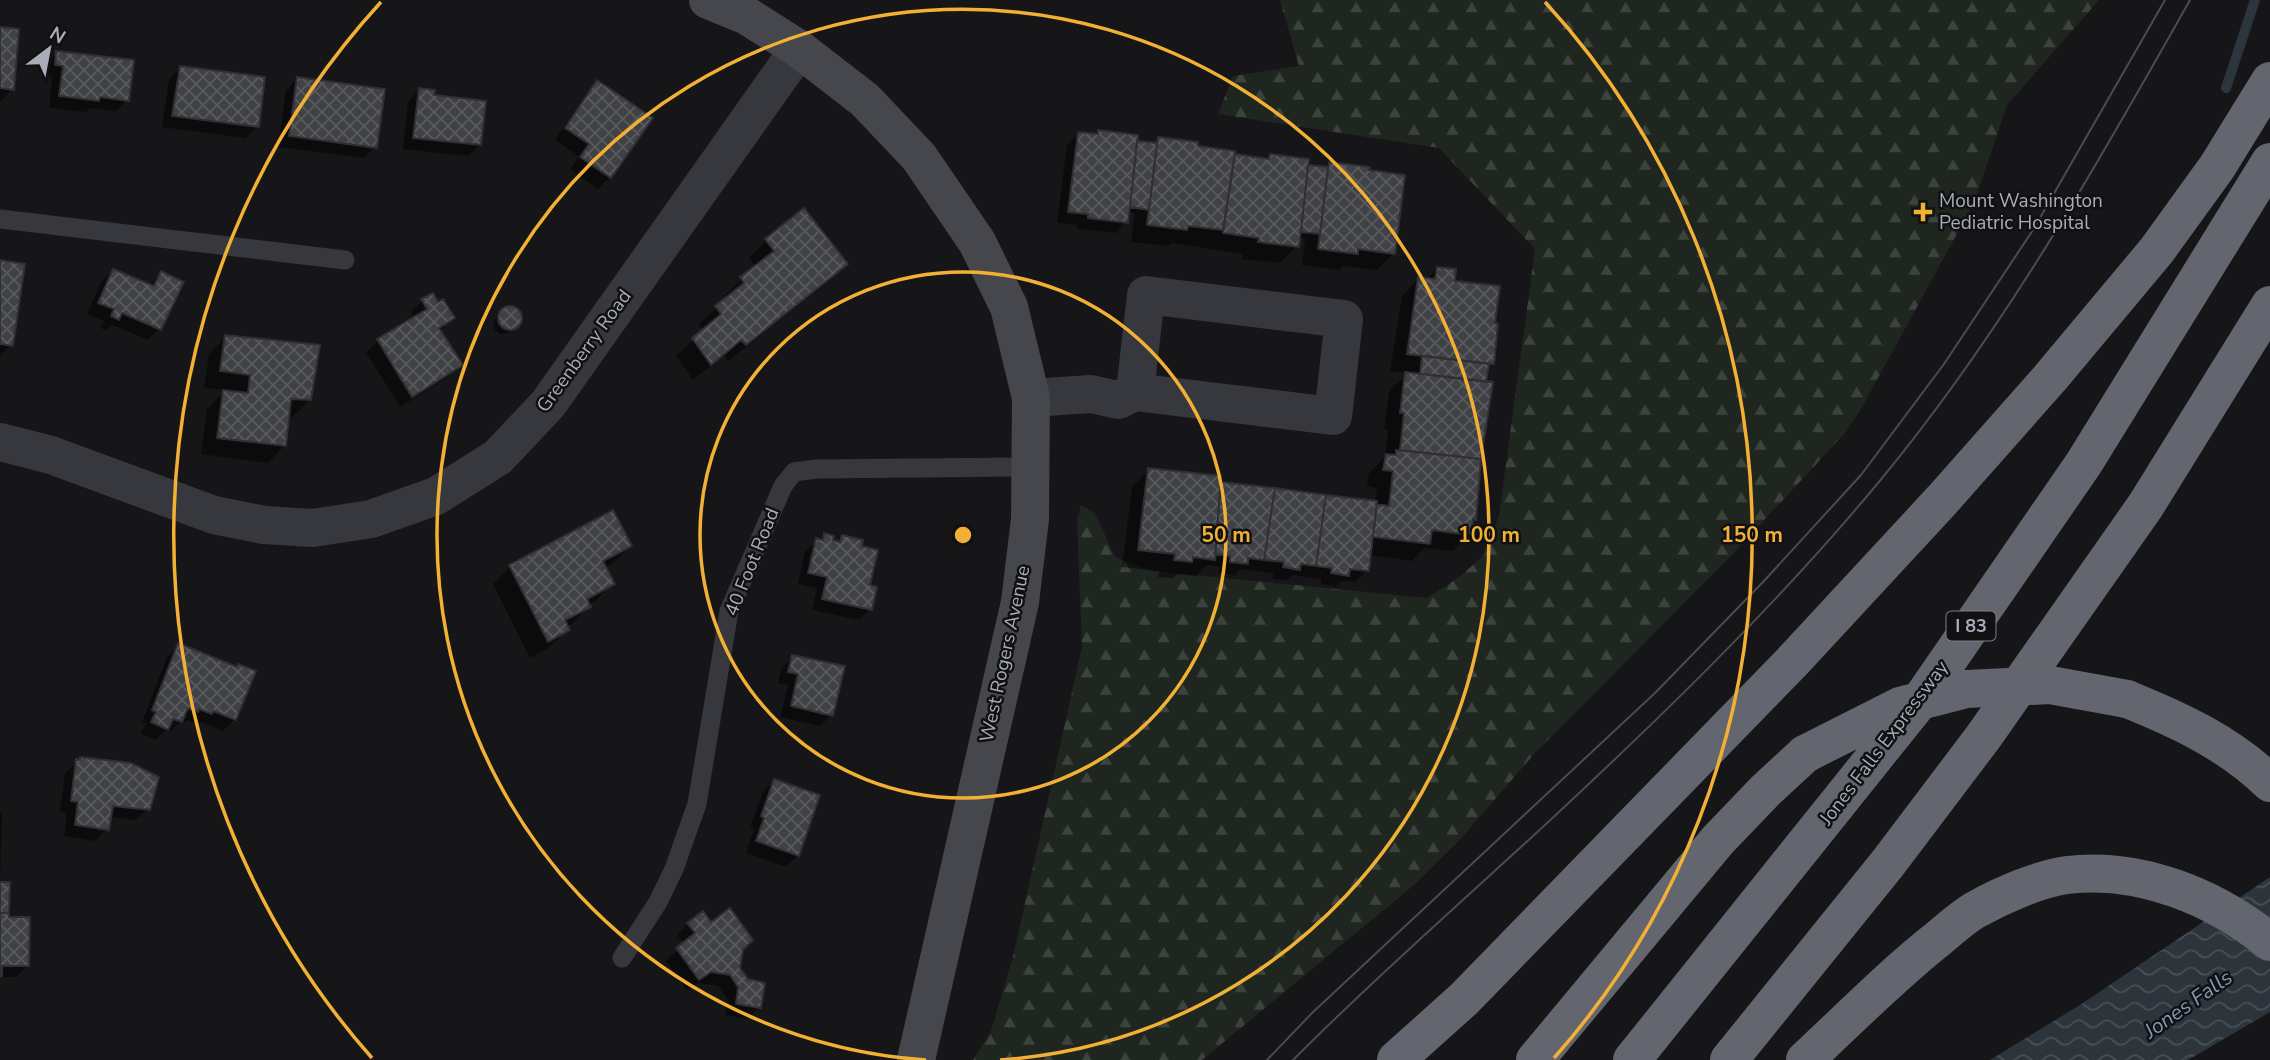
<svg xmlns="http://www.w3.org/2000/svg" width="2270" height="1060" viewBox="0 0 2270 1060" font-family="'Nunito Sans',sans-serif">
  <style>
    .forest { fill: url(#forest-firs) }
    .water { fill: url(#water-waves) }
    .shadow { fill: #0007; fill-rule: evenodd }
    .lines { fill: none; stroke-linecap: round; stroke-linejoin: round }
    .stream { stroke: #2c353c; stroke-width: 10 }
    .building { fill: url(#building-cross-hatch); stroke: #303034; stroke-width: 2 }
    .lane { stroke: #37383d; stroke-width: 19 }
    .street { stroke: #37383d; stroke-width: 38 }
    .secondary { stroke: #45474d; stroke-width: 38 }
    .highway { stroke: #63666e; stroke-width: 38 }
    .tram { stroke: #4a4c52; stroke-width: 2 }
    .highway-bridge { stroke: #63666e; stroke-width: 38 }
    .ring { fill: none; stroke: #f2b134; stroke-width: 3.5 }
    .poi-dot { fill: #f2b134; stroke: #111113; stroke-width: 2.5 }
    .labels { text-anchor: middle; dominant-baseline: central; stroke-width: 5; stroke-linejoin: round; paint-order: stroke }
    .shield { fill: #111113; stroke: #7b7e86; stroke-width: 2 }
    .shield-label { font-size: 18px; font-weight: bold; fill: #a8adb8 }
    .poi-label { font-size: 19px; fill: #a8adb8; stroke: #111113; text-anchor: start }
    .street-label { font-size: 19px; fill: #a8adb8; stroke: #111113 }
    .water-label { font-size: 21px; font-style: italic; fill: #7f9bb3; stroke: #111113 }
    .centre { fill: #f2b134; stroke: #111113; stroke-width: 3.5 }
    .ring-label { font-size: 21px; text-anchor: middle; font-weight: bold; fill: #f2b134; stroke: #111113; stroke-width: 5; stroke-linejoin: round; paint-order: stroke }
  </style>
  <defs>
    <pattern id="forest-firs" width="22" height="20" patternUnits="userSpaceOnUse" patternTransform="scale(1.75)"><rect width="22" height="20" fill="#1e261f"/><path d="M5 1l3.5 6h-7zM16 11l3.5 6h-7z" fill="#3c433d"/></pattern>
    <pattern id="water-waves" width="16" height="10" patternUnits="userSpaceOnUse" patternTransform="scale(1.75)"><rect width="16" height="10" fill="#2c353c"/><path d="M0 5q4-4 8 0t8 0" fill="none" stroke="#485056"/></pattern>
    <pattern id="building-cross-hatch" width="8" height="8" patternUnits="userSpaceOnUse" patternTransform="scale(1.75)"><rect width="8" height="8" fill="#404145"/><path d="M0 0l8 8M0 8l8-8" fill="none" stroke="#595a5e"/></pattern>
  </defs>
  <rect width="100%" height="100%" fill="#161618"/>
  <path class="forest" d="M 1280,0 L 2099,0 L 2007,105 L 1974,203 L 1861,409 L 1845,433 L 1731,556 L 1536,752 L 1457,843 L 1414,885 L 1202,1060 L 973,1060 L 991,1031 L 1013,957 L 1082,647 L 1077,519 L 1081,505 L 1095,513 L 1115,557 L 1152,571 L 1427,598 L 1458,578 L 1482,557 L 1499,516 L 1535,249 L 1439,148 L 1218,114 L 1233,76 L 1299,66 Z"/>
  <path class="water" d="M 2270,877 L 2270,1012 L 2188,1060 L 1990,1060 L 2080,1005 Z"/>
  <path class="shadow" d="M 0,29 L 12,89 L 1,101 L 0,101 Z
    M 57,52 L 127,100 L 116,111 L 90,108 L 86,112 L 49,108 L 52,77 L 44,76 L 46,64 Z
    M 180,68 L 257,127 L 245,138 L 162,127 L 169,79 Z
    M 298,78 L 375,147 L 364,158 L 278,147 L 286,90 Z
    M 598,83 L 650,118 L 610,177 L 598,189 L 570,169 L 579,156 L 555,140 L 586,94 Z
    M 419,90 L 432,97 L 480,145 L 468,156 L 403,149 L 408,102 Z
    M 1099,132 L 1135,143 L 1153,145 L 1158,139 L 1233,156 L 1267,160 L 1271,156 L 1307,166 L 1325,169 L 1330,164 L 1394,253 L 1377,270 L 1343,266 L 1339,270 L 1302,265 L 1305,238 L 1298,237 L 1297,246 L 1280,263 L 1242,259 L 1243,254 L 1172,243 L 1168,246 L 1131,242 L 1135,213 L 1127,213 L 1126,222 L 1115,233 L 1078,229 L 1078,225 L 1057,223 L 1067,145 L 1078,134 L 1095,136 Z
    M 804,211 L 846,264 L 829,281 L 728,361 L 724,355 L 693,380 L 676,356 L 704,330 L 699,324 L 726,299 L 724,296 L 756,267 L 749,258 L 766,241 Z
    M 0,262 L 11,345 L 0,356 Z
    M 1437,269 L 1493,325 L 1492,364 L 1486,370 L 1484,383 L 1491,384 L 1474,519 L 1471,522 L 1470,534 L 1453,551 L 1424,548 L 1412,561 L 1369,555 L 1367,570 L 1355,582 L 1342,581 L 1336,586 L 1321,584 L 1321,579 L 1292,575 L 1287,580 L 1273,579 L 1273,573 L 1240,569 L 1235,575 L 1219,573 L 1220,567 L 1207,565 L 1196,576 L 1178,574 L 1173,578 L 1158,577 L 1159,571 L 1122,567 L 1132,487 L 1149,470 L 1219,487 L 1222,484 L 1375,502 L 1377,488 L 1367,486 L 1369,473 L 1385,457 L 1388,430 L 1384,429 L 1389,391 L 1408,373 L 1390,371 L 1402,296 L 1419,278 L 1426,279 ZM 1423,527 L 1460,532 L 1460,535 L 1423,531 Z
    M 113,271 L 148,286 L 161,273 L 159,329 L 148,340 L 112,325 L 106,330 L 100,328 L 104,321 L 87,314 L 101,282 Z
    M 422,301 L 438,304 L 453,318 L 439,331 L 460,365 L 449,376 L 400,407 L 366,352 L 378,341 L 414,318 L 411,312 Z
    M 506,308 L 514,308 L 520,313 L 521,321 L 509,333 L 500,334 L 494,329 L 493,321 Z
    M 226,337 L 310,400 L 292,417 L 287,416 L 285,445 L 268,463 L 201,454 L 207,409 L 226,390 L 204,388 L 209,354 Z
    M 825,535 L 831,541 L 837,543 L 842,537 L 868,586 L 870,609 L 859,620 L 812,610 L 817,588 L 798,584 L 805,551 Z
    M 630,546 L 613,563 L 605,567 L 613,583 L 596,600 L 588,605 L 589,607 L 572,624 L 566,627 L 567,630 L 550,647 L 530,658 L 493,584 L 510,567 Z
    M 178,646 L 237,668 L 235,719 L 223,731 L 201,722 L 199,724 L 187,720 L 185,723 L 181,721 L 169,732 L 165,731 L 155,740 L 141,734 L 146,723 L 142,722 L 167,657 Z
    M 793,657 L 832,715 L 820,726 L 780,717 L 788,685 L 778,683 L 781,669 Z
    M 81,759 L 148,809 L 136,820 L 109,817 L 107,829 L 95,841 L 64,836 L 67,813 L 60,812 L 65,773 Z
    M 774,781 L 798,855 L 786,867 L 746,853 L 754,829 L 750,828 L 763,792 Z
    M 0,812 L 2,812 L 0,883 L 8,918 L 28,965 L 16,977 L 0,977 Z
    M 689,924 L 710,924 L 741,949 L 738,968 L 759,1007 L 747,1019 L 725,1015 L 728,1000 L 718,986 L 698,983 L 687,990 L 666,961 L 684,944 L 677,935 Z"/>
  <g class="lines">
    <path class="stream" d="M 2226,88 L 2255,0"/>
  </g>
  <path class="building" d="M 0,27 L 19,29 L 14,90 L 0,88 Z
    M 56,51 L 134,60 L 129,101 L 100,97 L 99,101 L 59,96 L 63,66 L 55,65 Z
    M 180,66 L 265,77 L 259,127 L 172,116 Z
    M 297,77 L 385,89 L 377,148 L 289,136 Z
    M 597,80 L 653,118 L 611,178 L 580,157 L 589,144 L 565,128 Z
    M 419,88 L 435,90 L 434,95 L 486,101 L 481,145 L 413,138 Z
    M 1098,130 L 1138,135 L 1128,223 L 1088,218 L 1088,214 L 1068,212 L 1078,132 L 1098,134 Z
    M 1158,137 L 1198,142 L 1198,146 L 1235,151 L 1223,230 L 1188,226 L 1187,230 L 1147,225 Z
    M 1137,141 L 1157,143 L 1149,210 L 1130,207 Z
    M 1235,154 L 1269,159 L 1270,154 L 1309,159 L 1299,247 L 1258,242 L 1259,238 L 1223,233 Z
    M 1329,162 L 1370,167 L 1369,170 L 1405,175 L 1395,254 L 1358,249 L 1358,254 L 1318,249 Z
    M 1308,165 L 1328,167 L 1320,234 L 1301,232 Z
    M 804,208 L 848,264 L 746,345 L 741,340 L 711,365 L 692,338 L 721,314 L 715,306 L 744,283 L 740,277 L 774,251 L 765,239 Z
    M 0,260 L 25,264 L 13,346 L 0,344 Z
    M 1437,267 L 1456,269 L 1455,281 L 1500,286 L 1495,323 L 1498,324 L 1494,364 L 1407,354 L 1418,277 L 1435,279 Z
    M 113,269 L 154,286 L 161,271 L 184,282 L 161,330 L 122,313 L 119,320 L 111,316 L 114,309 L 98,303 Z
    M 433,293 L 438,302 L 443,299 L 455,318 L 439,328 L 463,365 L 412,397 L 377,339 L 427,309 L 421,299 Z
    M498 318a12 12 0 1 1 24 0a12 12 0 1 1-24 0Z
    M 225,335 L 320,345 L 311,400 L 291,399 L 286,446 L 217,438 L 223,390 L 248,393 L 250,375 L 220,371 Z
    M 1422,356 L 1489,364 L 1486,382 L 1420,374 Z
    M 1405,372 L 1493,382 L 1481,459 L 1400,450 L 1404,413 L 1400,413 Z
    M 1396,450 L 1481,459 L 1476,520 L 1473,519 L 1471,535 L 1432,530 L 1430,544 L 1373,537 L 1377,504 L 1389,506 L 1393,471 L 1383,470 L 1386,454 L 1396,455 Z
    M 1148,468 L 1221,476 L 1215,560 L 1193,557 L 1192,562 L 1174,560 L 1175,554 L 1138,550 Z
    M 1221,482 L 1275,488 L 1264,560 L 1248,558 L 1248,564 L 1230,562 L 1230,556 L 1215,554 Z
    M 1275,488 L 1326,495 L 1316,566 L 1301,564 L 1300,570 L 1283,567 L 1284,562 L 1264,560 Z
    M 1326,495 L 1377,501 L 1369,571 L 1350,569 L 1349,576 L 1331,573 L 1332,568 L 1316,566 Z
    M 613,510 L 632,546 L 603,561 L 615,584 L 587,599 L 591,607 L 565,620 L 570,630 L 548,642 L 509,565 Z
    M 824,533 L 834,536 L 833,540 L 840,542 L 842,535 L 863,540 L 862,546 L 878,550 L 870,585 L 877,587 L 872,610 L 822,599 L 827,577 L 808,573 L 816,538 L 823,540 Z
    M 178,643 L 237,667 L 238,664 L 256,671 L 236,720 L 213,711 L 212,714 L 199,709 L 198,712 L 188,708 L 182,722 L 173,719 L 168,730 L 151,722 L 156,712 L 152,710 Z
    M 792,655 L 845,666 L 833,716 L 791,706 L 798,674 L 788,672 Z
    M 80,757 L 131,763 L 159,777 L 150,810 L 113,806 L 109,830 L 75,825 L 78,802 L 71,801 L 76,759 L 80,760 Z
    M 774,779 L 820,795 L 799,856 L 756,841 L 764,818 L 761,816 Z
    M 0,882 L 10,882 L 9,913 L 0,913 Z
    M 730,908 L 753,940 L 743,950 L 740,968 L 748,979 L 765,983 L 761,1008 L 736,1004 L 738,987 L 730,975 L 711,972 L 699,980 L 676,948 L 695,933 L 687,923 L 703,911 L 711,922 Z
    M 0,913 L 9,913 L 9,917 L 30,917 L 29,966 L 2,966 L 2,976 L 0,976 Z"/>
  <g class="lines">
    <path class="lane" d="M 0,219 L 345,260
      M 622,958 L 658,902 L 674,869 L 697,804 L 729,611 L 783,486 L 794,472 L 816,469 L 1031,467"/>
    <path class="street" d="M 1031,398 L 1091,394 L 1118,400 L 1135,392 L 1333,416 L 1344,319 L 1146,295 L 1135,392
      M 0,442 L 51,455 L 214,515 L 264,525 L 313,528 L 371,519 L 436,496 L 498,457 L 548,404 L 799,49"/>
    <path class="secondary" d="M 708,0 L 747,16 L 799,49 L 865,100 L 919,157 L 977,242 L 1009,307 L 1031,398 L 1030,519 L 1020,602 L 916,1060"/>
    <path class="highway" d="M 2127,699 C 2179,720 2229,743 2270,783
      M 1396,1060 L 1464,999 L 1791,663 L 1942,500 L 2050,378 L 2157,250 L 2217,167 L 2270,81
      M 1535,1060 L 1718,840 L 1766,790 L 1805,754
      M 1632,1060 L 1922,698 L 2084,463 L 2270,162
      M 1729,1060 L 1888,863 L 1984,736 L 2146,505 L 2270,305
      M 1805,1060 C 1849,1019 1892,975 1939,938 C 1951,928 1964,916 1977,909 C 2002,895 2039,879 2067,875 C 2140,866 2215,897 2270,942"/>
    <path class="tram" d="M 1267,1060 L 1312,1013 L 1655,693 L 1763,582 L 1861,475 L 1944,364 L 2033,230 L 2165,0
      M 1293,1060 C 1374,979 1460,903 1545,825 C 1661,717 1776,606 1878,483 C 2001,335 2096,167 2190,0"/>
    <path class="highway-bridge" d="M 1805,754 L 1900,706 L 1966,689 L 2050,685 L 2127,699"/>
  </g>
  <g class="ring">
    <circle cx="963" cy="535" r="263"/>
    <path d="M926 1060A526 526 0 1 1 1000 1060"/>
    <path d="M372 1058A789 789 0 0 1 381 2M1545 2A789 789 0 0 1 1554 1058"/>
  </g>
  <path class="poi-dot" d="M1919.5 201.5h7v7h7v7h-7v7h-7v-7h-7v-7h7z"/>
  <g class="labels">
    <rect class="shield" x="1946.5" y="611.5" width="49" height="29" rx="5"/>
    <g class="shield-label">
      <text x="1971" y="626">I 83</text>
    </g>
    <g class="poi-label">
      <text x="1939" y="201">Mount Washington<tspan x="1939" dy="22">Pediatric Hospital</tspan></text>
    </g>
    <g class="street-label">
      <text transform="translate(584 351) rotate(-54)">Greenberry Road</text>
      <text transform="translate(752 562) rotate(-68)">40 Foot Road</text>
      <text transform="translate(1005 654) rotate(-78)">West Rogers Avenue</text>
      <text transform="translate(1884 743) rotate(-53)">Jones Falls Expressway</text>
    </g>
    <g class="water-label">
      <text transform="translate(2188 1004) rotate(-35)">Jones Falls</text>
    </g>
  </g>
  <circle cx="963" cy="535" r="10" class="centre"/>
  <g class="ring-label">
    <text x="1226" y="542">50 m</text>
    <text x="1489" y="542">100 m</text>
    <text x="1752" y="542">150 m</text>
  </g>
  <g transform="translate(49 49) rotate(32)" stroke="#111113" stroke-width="5" paint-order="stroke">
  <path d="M0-5L12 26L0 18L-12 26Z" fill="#a8adb8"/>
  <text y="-10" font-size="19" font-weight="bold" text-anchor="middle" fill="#a8adb8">N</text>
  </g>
</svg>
